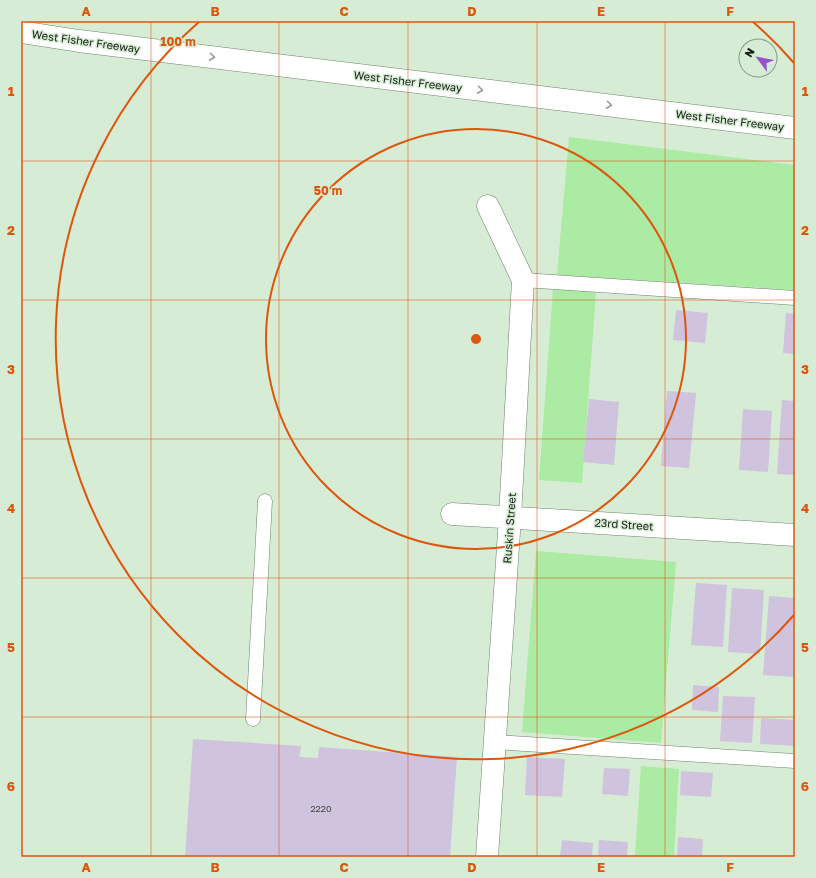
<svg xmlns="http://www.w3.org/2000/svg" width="816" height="878" viewBox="0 0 816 878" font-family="'Golos Text',sans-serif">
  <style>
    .green { fill: #abeba3 }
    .building { fill: #cfc3dd }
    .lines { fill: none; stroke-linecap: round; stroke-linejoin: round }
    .service-casing { stroke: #6f826c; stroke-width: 15 }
    .minor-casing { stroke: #6f826c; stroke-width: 23 }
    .tertiary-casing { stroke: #6f826c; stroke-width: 23 }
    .service { stroke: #fff; stroke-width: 14 }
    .minor { stroke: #fff; stroke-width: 22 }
    .tertiary { stroke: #fff; stroke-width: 22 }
    .oneway { stroke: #979a96 }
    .grid { fill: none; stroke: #de560c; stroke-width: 1; stroke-opacity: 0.55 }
    .ring { fill: none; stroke: #de560c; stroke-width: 2 }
    .labels { text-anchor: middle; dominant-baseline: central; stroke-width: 3; stroke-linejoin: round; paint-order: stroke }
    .number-label { font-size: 9px; fill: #454748 }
    .street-label { font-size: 11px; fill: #171e16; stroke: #d7ecd4 }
    .centre { fill: #de560c; stroke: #d7ecd4; stroke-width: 2 }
    .ring-label { font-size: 12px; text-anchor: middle; font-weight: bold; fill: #de560c; stroke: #d7ecd4; stroke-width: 3; stroke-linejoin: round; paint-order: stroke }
    .neatline { fill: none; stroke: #de560c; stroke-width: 1.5 }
    .grid-label { font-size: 13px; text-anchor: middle; font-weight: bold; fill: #de560c }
  </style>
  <rect width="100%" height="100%" fill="#d7ecd4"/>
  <path class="green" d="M 569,137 L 795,165 L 795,290 L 557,275 Z
    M 553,289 L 596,292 L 582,483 L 539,480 Z
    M 536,551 L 676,562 L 661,743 L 522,732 Z
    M 641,766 L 679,769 L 674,857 L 635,857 Z"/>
  <path class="building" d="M 676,310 L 708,313 L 705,343 L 673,340 Z
    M 786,313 L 795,314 L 795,354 L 783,353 Z
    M 667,391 L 696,393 L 689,468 L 661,466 Z
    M 589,399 L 619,402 L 614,465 L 583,462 Z
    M 782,400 L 795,401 L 795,475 L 777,474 Z
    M 743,409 L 772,411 L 768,472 L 739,470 Z
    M 696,583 L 727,585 L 723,647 L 691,645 Z
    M 732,588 L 764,590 L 760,654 L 728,652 Z
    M 769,596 L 795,598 L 795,677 L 763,675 Z
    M 693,685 L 719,687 L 718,712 L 692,710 Z
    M 723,696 L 755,697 L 752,743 L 720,741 Z
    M 761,718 L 795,720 L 795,746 L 760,744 Z
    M 193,739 L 301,746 L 299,757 L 318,758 L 319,747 L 457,757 L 450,857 L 185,857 Z
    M 527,757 L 565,759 L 562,797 L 525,795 Z
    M 604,768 L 630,769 L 628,796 L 602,794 Z
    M 681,771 L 713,773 L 711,797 L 680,795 Z
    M 678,837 L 703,839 L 702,857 L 677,857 Z
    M 562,840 L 593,843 L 592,857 L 560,857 Z
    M 599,840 L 628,842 L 627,857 L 598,857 Z"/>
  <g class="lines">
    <g class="service-casing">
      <path id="service" d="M 523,280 L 795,298
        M 253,719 L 265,501
        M 494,742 L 795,761"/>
    </g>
    <g class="minor-casing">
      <path id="minor" d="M 452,514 L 795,535
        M 487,857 L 510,517 L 523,280 L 488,206"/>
    </g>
    <g class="tertiary-casing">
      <path id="tertiary" d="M 21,32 L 79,41 L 795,128"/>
    </g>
    <use href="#service" class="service"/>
    <use href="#minor" class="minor"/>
    <use href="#tertiary" class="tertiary"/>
  </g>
  <defs><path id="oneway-chevron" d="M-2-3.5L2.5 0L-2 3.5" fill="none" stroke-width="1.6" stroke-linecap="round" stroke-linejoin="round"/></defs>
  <g class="oneway">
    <use href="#oneway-chevron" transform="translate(212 57) rotate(7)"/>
    <use href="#oneway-chevron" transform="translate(480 90) rotate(7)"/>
    <use href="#oneway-chevron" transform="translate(609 105) rotate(7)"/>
  </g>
  <path class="grid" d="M 151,21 L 151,857M 279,21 L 279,857M 408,21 L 408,857M 537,21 L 537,857M 665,21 L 665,857M 21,161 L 795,161M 21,300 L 795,300M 21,439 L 795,439M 21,578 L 795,578M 21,717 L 795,717"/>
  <g class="ring">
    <circle cx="476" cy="339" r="210"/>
    <path d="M794 615A421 421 0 1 1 200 21M752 21A421 421 0 0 1 794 63"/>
  </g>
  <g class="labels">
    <g class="number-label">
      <text x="321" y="808">2220</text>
    </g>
    <g class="street-label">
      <text transform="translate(86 41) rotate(8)">West Fisher Freeway</text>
      <text transform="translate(408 81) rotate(7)">West Fisher Freeway</text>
      <text transform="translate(730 120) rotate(7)">West Fisher Freeway</text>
      <text transform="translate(624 524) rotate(4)">23rd Street</text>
      <text transform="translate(509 528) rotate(-86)">Ruskin Street</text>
    </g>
  </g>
  <circle cx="476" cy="339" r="6" class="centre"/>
  <g class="ring-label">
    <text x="178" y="46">100 m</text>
    <text x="328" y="195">50 m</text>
  </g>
  <rect width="816" height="878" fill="none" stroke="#d7ecd4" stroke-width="44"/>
  <g transform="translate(758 58) rotate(302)"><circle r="19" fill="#d7ecd4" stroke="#8a9a88"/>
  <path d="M0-3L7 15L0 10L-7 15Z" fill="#9654ca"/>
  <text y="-6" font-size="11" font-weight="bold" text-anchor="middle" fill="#171e16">N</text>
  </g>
  <rect x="22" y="22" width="772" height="834" class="neatline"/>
  <g class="grid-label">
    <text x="86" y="16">A</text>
    <text x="215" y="16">B</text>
    <text x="344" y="16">C</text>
    <text x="472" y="16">D</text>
    <text x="601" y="16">E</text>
    <text x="730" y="16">F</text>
    <text x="11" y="96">1</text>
    <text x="805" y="96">1</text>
    <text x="11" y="235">2</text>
    <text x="805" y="235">2</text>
    <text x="11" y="374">3</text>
    <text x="805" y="374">3</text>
    <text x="11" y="513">4</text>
    <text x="805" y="513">4</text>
    <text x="11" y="652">5</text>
    <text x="805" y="652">5</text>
    <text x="11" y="791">6</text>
    <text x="805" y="791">6</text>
    <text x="86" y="872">A</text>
    <text x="215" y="872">B</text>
    <text x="344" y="872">C</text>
    <text x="472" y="872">D</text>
    <text x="601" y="872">E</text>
    <text x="730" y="872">F</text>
  </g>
</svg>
